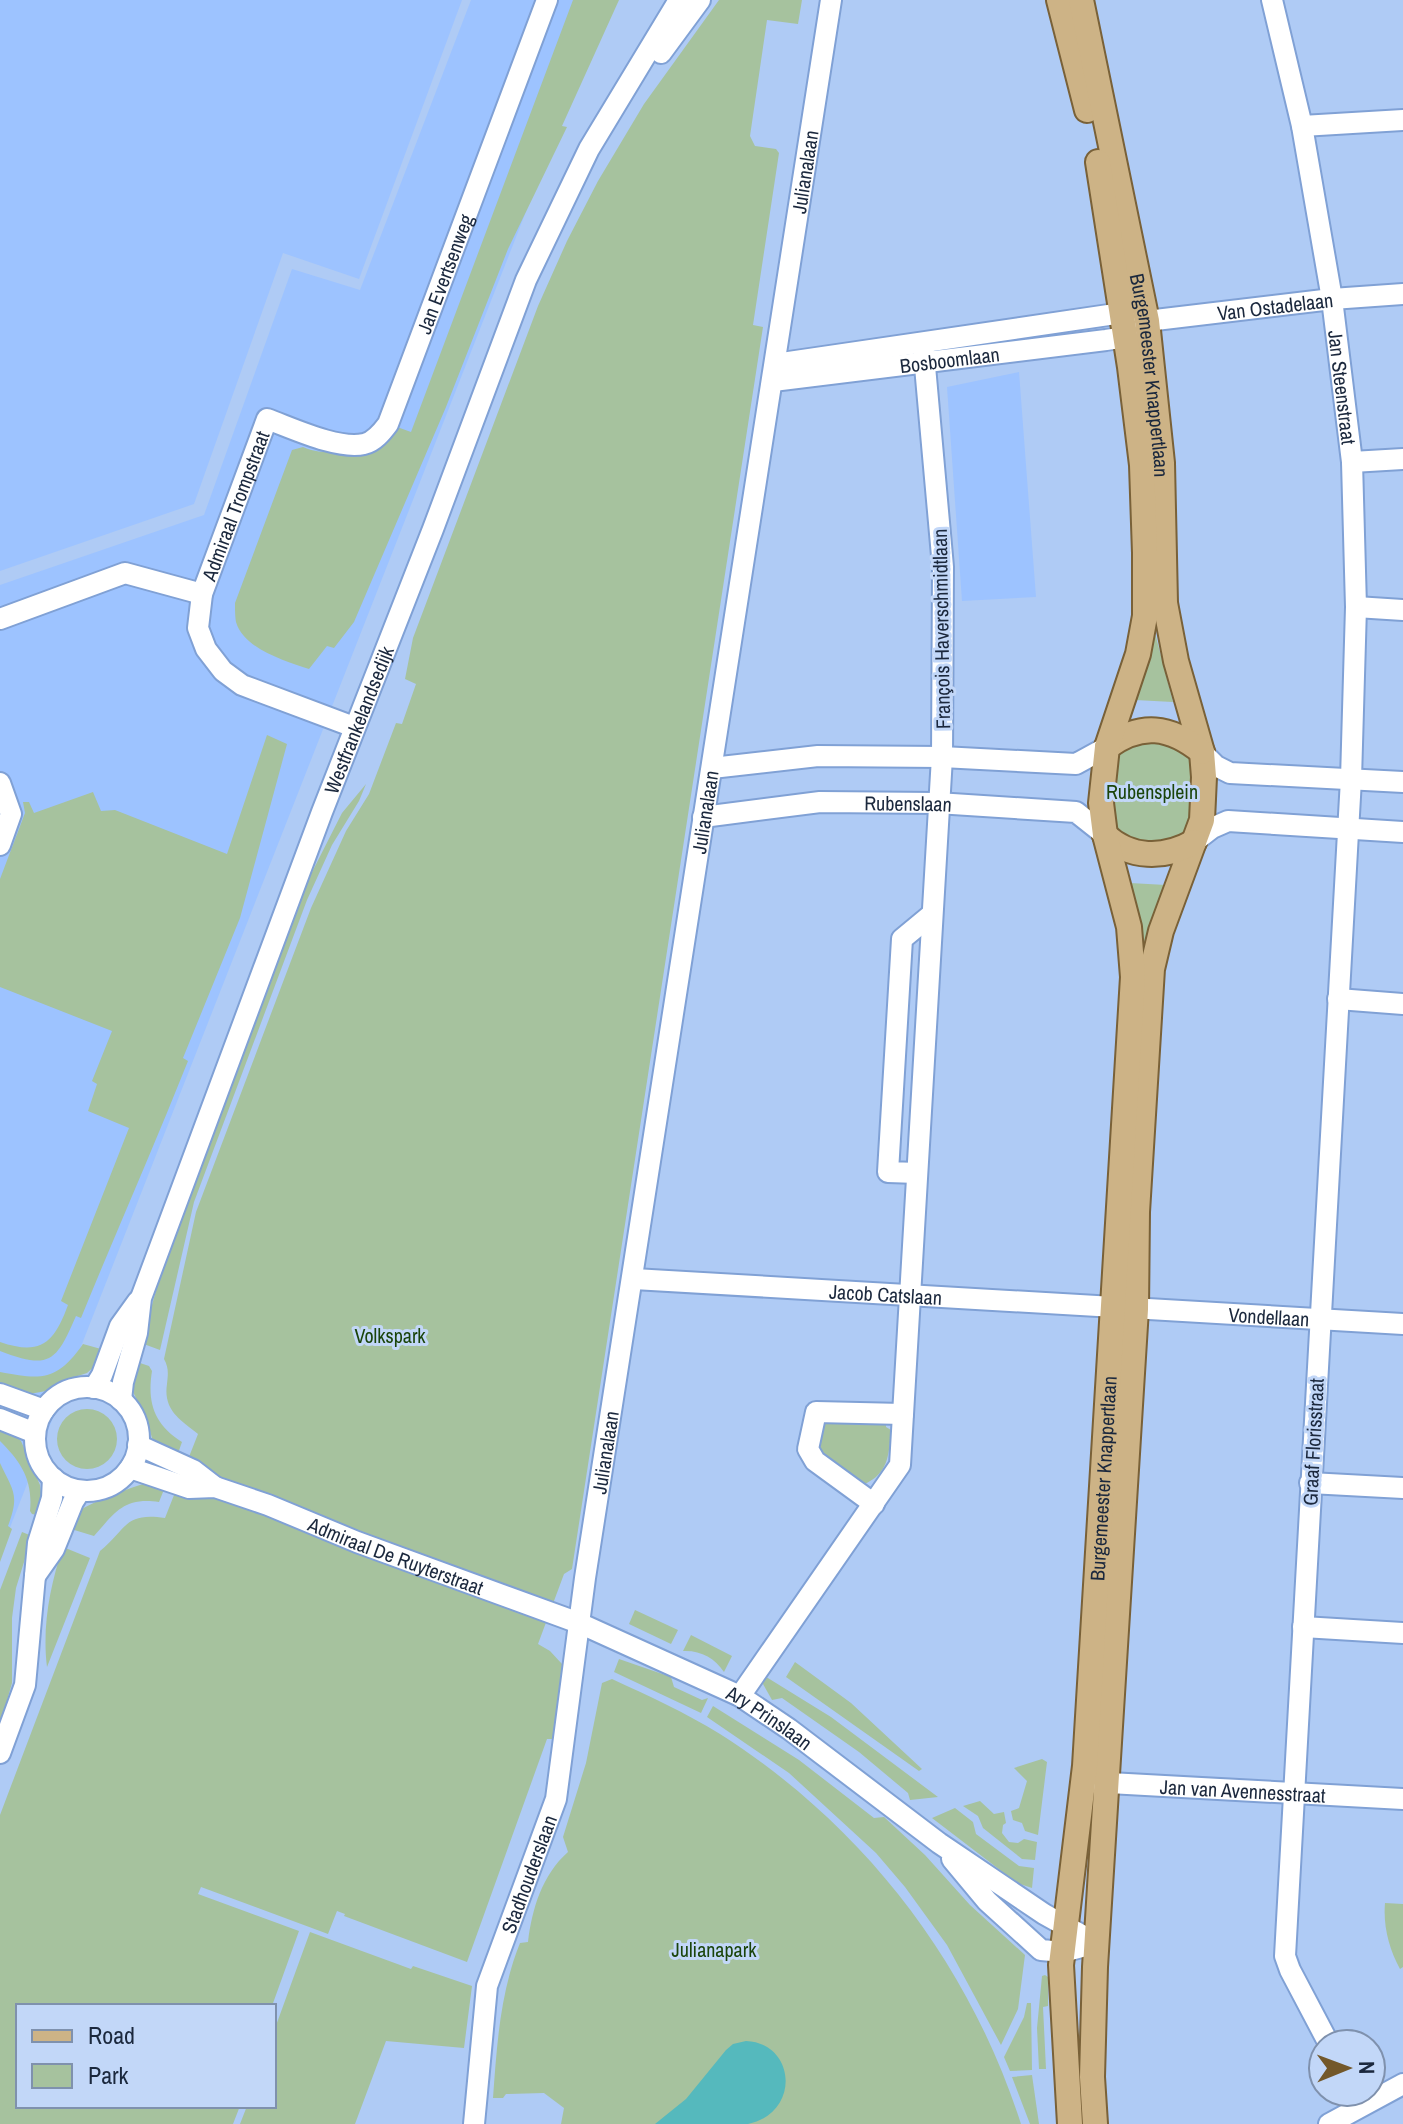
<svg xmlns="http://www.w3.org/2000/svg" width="1403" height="2124" viewBox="0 0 1403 2124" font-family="'Archivo Narrow',sans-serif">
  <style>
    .built { fill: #9dc3ff }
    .green { fill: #a6c29e }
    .water { fill: #55b9bd }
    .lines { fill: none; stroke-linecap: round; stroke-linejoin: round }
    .minor-casing { stroke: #80a1d5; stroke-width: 24 }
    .major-casing { stroke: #796138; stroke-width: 28 }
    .minor { stroke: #fff; stroke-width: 20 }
    .major { stroke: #cdb386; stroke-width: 24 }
    .labels { text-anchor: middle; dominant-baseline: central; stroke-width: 6; stroke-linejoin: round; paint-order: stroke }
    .street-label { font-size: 20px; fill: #1b283d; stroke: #c2d7f8 }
    .park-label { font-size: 20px; fill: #1a440a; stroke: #c2d7f8 }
  </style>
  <rect width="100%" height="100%" fill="#afcbf5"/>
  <path class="built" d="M 0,0 L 462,0 L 359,279 L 283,253 L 194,504 L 0,571 Z
    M 471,0 L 609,0 L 0,1553 L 0,585 L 204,515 L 292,269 L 360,290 Z
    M 1019,372 L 1036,597 L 962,601 L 947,387 Z"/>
  <path class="green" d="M 573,0 L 619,0 L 562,126 L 567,127 L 508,249 L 446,407 L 354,622 L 334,648 L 327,646 L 309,669 C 285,661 244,649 236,622 C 235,616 235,608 235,603 L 292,450 L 303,447 C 315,452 322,452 335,452 C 370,454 375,459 397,427 L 411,432 Z
    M 719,0 L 802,0 L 798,24 L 767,20 L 750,136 L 755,146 L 776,149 L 779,153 L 753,325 L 763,327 L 572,1569 L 564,1574 L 538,1644 L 550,1651 L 562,1664 L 554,1739 L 547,1739 L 467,1962 L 344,1916 L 345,1914 L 337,1911 L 328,1934 L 201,1887 L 198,1894 L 299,1931 L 272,2006 L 18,2006 L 18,2106 L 240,2106 L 233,2124 L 0,2124 L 0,1815 L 100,1551 C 127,1529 124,1512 165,1518 L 198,1434 C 180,1420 163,1410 167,1384 C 168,1374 169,1368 164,1359 L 196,1212 L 311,908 L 346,831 L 369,794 L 396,723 L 402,724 L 416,684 L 405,679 L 413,638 L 538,306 L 567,241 L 598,181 L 644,104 Z
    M 1155,633 L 1173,702 L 1135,700 Z
    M 267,735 L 287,744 L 240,918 L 183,1058 L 188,1061 C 154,1147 116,1232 81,1318 L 76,1316 C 56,1362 50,1370 0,1351 L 0,1342 C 41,1356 54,1343 68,1305 L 61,1301 L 129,1128 L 88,1111 L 97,1084 L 92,1081 L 112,1031 L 0,987 L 0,879 L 25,813 L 23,802 L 29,802 L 34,813 L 93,792 L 101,811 L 115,810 L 227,854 Z
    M 1171,740 L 1193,759 L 1193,820 L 1185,838 L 1130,846 L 1108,820 L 1110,768 L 1122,744 Z
    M 366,784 L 359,801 L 332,845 L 307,900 L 194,1202 L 160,1350 L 141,1343 L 162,1270 L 308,880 L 342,813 Z
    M 1130,883 L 1166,885 L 1145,949 L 1144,949 Z
    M 83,1344 L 101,1349 L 96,1365 L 87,1373 L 62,1381 L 46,1391 L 24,1395 L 0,1388 L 0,1372 C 42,1380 57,1381 83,1344 Z
    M 137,1362 L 149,1366 L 152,1371 C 147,1403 154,1424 182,1442 L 177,1456 L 157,1445 L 152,1438 L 147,1420 L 131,1388 Z
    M57 1439a30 30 0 1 1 60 0a30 30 0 1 1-60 0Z
    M 824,1422 L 886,1423 L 886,1427 L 891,1430 C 889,1456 888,1473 865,1484 L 820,1453 L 817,1449 L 821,1426 Z
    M 0,1423 L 21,1441 L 40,1485 L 42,1501 L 37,1515 L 32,1514 L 30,1511 C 33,1480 21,1462 0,1441 Z
    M 0,1463 C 13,1491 20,1494 8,1526 L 12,1529 L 0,1562 Z
    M 147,1483 L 165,1487 L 159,1502 C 123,1497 115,1513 94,1536 L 71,1529 C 74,1523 76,1515 80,1511 C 86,1504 137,1485 147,1483 Z
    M 22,1532 L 32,1536 L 16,1588 L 12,1618 L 12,1683 L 0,1725 L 0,1590 Z
    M 63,1547 L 90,1558 L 47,1667 C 42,1627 50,1585 63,1547 Z
    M 635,1610 L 678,1630 L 671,1644 L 629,1624 Z
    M 691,1635 L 732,1656 L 724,1672 C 715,1658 700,1650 683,1651 Z
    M 619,1659 L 671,1677 L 674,1687 L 702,1700 L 708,1698 L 701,1713 L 614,1672 Z
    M 795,1662 L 851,1703 L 922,1769 L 919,1771 L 786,1677 Z
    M 763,1675 L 831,1717 L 938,1797 L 910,1800 L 908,1793 L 859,1752 L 782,1698 L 772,1700 L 763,1684 Z
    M 612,1679 C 649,1696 686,1713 720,1734 C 863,1825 969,1962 1021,2124 L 561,2124 L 564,2108 L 544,2093 L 506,2094 L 503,2098 L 493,2098 C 497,2044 500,1993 520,1943 L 528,1942 C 532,1909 542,1875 568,1852 L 563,1837 L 586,1763 L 602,1683 Z
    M 713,1706 L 799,1760 L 874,1818 L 884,1817 L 925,1855 L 970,1905 L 1025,1955 L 1018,2009 L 1001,2045 L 947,1945 L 905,1887 L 876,1853 L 789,1773 L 707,1717 Z
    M 1042,1759 L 1047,1762 L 1038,1835 L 1025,1831 L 1022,1823 L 1013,1820 L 1011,1811 L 1019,1808 L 1027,1781 L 1014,1768 Z
    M 980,1801 L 994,1814 L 1004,1812 L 1006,1823 L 1003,1825 L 1002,1833 L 1009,1842 L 1018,1843 L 1024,1839 L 1037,1842 L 1035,1860 L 1022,1859 L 983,1828 L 978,1816 L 963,1806 Z
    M 955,1808 L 973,1822 L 976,1834 L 1019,1866 L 1034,1868 L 1032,1888 L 1017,1883 L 932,1818 Z
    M 1385,1903 L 1403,1904 L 1403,1967 L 1400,1969 C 1389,1949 1383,1926 1385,1903 Z
    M 310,1932 L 411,1969 L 413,1966 L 472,1986 L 464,2048 L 386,2041 L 355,2124 L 240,2124 L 247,2106 L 274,2106 L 274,2031 Z
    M 1045,1975 L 1048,1977 L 1048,2006 L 1043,2007 L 1046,2069 L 1039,2069 L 1037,2028 L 1042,1976 Z
    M 1027,2003 L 1031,2003 L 1032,2070 L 1010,2071 L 1004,2057 L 1024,2017 Z
    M 1032,2075 L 1039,2124 L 1030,2124 L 1012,2077 Z"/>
  <path class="water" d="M 746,2041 C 796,2043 801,2113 748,2124 L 655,2124 L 686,2099 L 726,2050 L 733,2044 Z"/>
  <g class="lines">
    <g class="minor-casing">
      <g id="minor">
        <path id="s1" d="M 1272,0 L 1302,126 L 1332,299 L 1352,462 L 1356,607 L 1351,779 L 1285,1956 L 1290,1970 L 1329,2044"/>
        <path d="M 661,53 L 700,0"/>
        <path d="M 1302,126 L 1403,120"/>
        <path id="s2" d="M 775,364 L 1122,313 L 1147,321 L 1332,299 L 1403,294"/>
        <path id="s3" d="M 773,381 L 1106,340 L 1126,337 L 1136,329"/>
        <path d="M 1352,462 L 1403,459"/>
        <path d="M 1356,607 L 1403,610"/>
        <path d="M 0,619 L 125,573 L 202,594"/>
        <path id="s4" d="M 354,727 L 242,685 L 223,671 L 206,649 L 198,628 L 202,594 L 267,419 C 292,428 338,450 364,444 C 374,442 382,432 388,424 L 547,0"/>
        <path d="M 1202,752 L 1216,766 L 1230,773 L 1403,782"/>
        <path d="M 712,768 L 818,756 L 942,757 L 1076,764 L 1107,747"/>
        <path d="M 0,783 L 11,814 L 0,845"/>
        <path id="s5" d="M 703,817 L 820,802 L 937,803 L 1076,812 L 1105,835"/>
        <path d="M 1194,842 L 1212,828 L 1228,821 L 1403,832"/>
        <path d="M 1338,999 L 1403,1004"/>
        <path d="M 917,1173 L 888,1172 L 902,939 L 931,915"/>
        <path id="s6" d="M 634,1279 L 1403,1324"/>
        <circle cx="87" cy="1439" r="52"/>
        <path d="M 94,1388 L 102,1375 L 120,1326 L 138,1301"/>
        <path d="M 0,1394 L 44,1410"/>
        <path id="s7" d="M 121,1400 L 123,1382 L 137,1333 L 141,1298 L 322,812 L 433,529 L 526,280 L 589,149 L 679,0"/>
        <path d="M 0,1419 L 35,1433"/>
        <path d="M 138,1445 L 193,1470 L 215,1487"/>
        <path id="s8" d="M 130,1468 L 189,1488 L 215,1487 L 268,1505 L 357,1542 L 579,1623 L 740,1696 L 789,1729 L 939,1843 L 1044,1914 L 1096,1943"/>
        <path d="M 1310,1483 L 1403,1488"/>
        <path d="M 874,1504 L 815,1461 L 808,1449 L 816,1412 L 903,1414"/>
        <path d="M 35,1576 L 54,1549 L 73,1502 L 80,1491"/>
        <path d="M 1303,1627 L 1403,1633"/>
        <path d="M 740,1696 L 900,1465 L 942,757 L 943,567 L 923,344"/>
        <path d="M 0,1753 L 25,1685 L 38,1543 L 52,1498 L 53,1478"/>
        <path id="s9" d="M 1091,1782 L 1403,1799"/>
        <path d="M 952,1859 L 987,1901 L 1041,1950 L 1063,1952 L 1096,1943"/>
        <path id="s10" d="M 474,2124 L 487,1986 L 556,1799 L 585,1578 L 831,0"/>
        <path d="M 1329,2124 L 1403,2084"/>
      </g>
    </g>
    <g class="major-casing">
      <g id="major">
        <path d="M 1059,0 L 1087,110"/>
        <path id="s11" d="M 1081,0 L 1147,321 L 1162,463 L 1165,603 L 1176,661 L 1202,752 L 1204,777 L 1202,820 L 1161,931 L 1152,969 L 1137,1212 L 1136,1309 L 1095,1967 L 1092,2077 L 1095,2124"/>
        <path d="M 1107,747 C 1141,722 1170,726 1202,752"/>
        <path d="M 1105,835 C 1130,859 1164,859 1194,842"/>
        <path id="s12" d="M 1070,2124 L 1061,1965 L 1085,1766 L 1133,977 L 1129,927 L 1105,835 L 1101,803 L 1107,747 L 1138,654 L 1145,616 L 1145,553 L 1142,465 L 1130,367 L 1098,162"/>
      </g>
    </g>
    <use href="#minor" class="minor"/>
    <use href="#major" class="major"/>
  </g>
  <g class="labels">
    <g class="street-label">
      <text stroke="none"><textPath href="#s10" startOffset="1984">Julianalaan</textPath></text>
      <text stroke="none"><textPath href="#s4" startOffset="708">Jan Evertsenweg</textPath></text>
      <text stroke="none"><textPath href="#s2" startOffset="506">Van Ostadelaan</textPath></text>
      <text stroke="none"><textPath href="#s3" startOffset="178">Bosboomlaan</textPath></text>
      <text stroke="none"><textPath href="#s11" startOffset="382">Burgemeester Knappertlaan</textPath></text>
      <text stroke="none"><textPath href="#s1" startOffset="394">Jan Steenstraat</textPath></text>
      <text stroke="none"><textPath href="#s4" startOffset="322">Admiraal Trompstraat</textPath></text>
      <text transform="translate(941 629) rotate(-91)">François Haverschmidtlaan</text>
      <text stroke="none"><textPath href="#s7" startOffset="722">Westfrankelandsedijk</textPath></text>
      <text stroke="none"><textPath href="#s5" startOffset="206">Rubenslaan</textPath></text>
      <text stroke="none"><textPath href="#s10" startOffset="1336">Julianalaan</textPath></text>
      <text stroke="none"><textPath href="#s6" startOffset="252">Jacob Catslaan</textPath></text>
      <text stroke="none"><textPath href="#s6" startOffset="636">Vondellaan</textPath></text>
      <text transform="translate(1313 1442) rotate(-87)">Graaf Florisstraat</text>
      <text stroke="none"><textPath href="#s10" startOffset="688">Julianalaan</textPath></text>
      <text stroke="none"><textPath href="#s12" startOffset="648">Burgemeester Knappertlaan</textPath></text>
      <text stroke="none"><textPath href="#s8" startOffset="282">Admiraal De Ruyterstraat</textPath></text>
      <text stroke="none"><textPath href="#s8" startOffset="690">Ary Prinslaan</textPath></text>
      <text stroke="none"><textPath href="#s9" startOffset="152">Jan van Avennesstraat</textPath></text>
      <text stroke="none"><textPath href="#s10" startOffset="258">Stadhouderslaan</textPath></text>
    </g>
    <g class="park-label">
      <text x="1152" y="791">Rubensplein</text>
      <text x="390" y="1335">Volkspark</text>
      <text x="714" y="1949">Julianapark</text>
    </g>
  </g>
  <rect x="16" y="2004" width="260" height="104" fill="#c2d7f8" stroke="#7f91ad" stroke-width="2"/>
  <rect x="32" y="2030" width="40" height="12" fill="#cdb386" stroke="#7f91ad" stroke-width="2"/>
  <text x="88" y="2044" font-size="24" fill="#1b283d">Road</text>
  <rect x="32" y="2064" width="40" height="24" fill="#a6c29e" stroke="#7f91ad" stroke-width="2"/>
  <text x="88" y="2084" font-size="24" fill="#1b283d">Park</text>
  <g transform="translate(1347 2068) rotate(89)"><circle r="38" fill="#c2d7f8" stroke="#7f91ad" stroke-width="2"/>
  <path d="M0-6L14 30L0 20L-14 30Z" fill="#73582a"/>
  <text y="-12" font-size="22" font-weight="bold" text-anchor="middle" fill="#1b283d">N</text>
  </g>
</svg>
